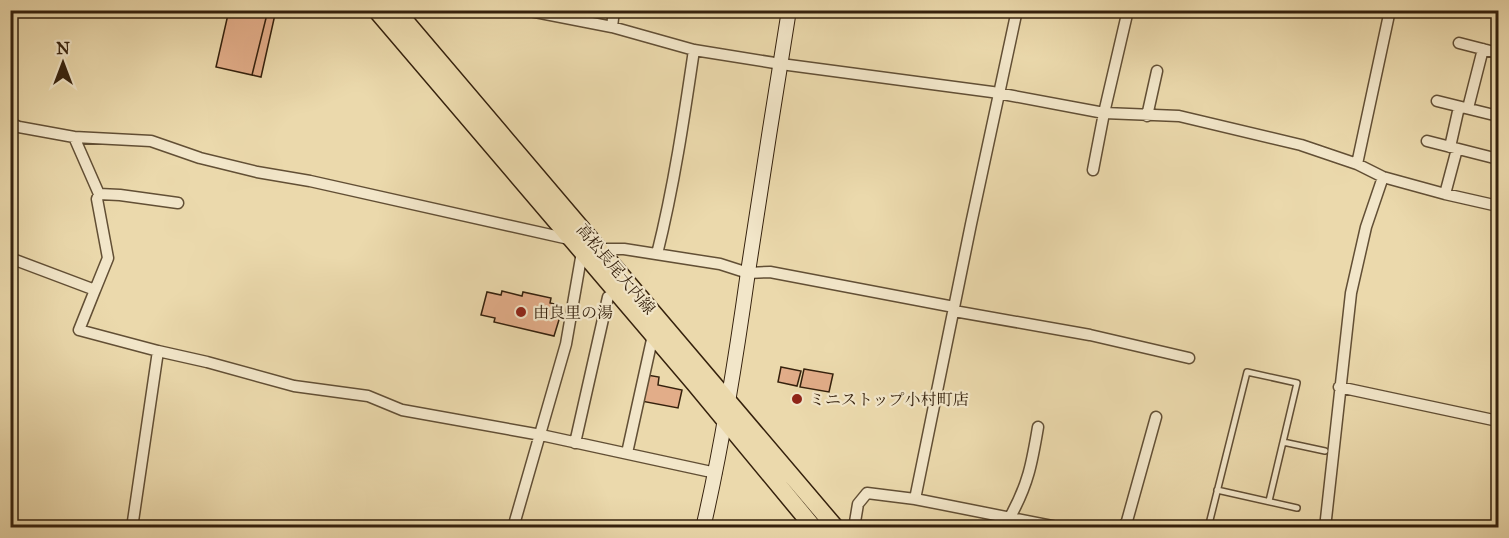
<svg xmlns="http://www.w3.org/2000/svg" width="1509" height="538" viewBox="0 0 1509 538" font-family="'IM FELL Great Primer','Noto Serif JP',serif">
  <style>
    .building { fill: #e2ad89; stroke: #35210d; stroke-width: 1.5 }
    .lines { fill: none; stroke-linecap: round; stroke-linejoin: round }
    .lane-casing { stroke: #624f35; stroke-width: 8 }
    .street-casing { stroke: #624f35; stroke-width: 13 }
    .secondary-casing { stroke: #35210d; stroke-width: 16 }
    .primary-casing { stroke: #35210d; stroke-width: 19 }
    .lane { stroke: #f2e6c9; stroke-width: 5 }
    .street { stroke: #f2e6c9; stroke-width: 10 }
    .secondary { stroke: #f2e6c9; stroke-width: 14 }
    .primary { stroke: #ebd9ac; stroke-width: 16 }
    .poi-dot { fill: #8f2418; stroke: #f2e6c9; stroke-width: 2 }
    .labels { text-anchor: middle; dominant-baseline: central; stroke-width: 4.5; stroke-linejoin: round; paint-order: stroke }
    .street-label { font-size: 16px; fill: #35210d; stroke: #f2e6c9 }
    .poi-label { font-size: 16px; fill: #35210d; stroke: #f2e6c9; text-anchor: start }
  </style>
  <rect width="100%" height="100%" fill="#ebd9ac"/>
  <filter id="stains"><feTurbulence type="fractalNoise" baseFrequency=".00333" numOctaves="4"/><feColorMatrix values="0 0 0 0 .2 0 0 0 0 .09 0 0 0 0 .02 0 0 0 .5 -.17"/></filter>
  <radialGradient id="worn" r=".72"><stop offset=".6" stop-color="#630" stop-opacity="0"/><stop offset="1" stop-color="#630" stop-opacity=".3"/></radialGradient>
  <path class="building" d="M 229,10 L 268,10 L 252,75 L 216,67 Z
    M 268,10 L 276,10 L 261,77 L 252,75 Z
    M 502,291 L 522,296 L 523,292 L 551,298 L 550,303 L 559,305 L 558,309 L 562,310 L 554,336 L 494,322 L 495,318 L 481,315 L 487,292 L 501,295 Z
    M 781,367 L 801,371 L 797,386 L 778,382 Z
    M 804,369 L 833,374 L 829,392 L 800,387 Z
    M 647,375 L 659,377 L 658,385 L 682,390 L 678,408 L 641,401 Z"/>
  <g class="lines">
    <g class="lane-casing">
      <path id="lane" d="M 1283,442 L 1325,451
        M 1217,490 L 1297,508
        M 1208,528 L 1247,372 L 1297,383 L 1269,501"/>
    </g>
    <g class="street-casing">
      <path id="street" d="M 525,10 L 612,27 L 694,50 L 781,64 L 992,92 L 1104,113 L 1179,116 L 1301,145 L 1357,164 L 1383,177 L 1445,194 L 1498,206
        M 612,27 L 614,10
        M 1459,43 L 1498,53
        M 1437,101 L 1498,116
        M 1468,108 L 1483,49
        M 1147,116 L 1157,71
        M 10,123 L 19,127 L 74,137 L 99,194 L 97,199 L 108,258 L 95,290
        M 74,137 L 151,141 L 200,158 L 257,172 L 310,181 L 569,239
        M 1427,141 L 1494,158
        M 1450,147 L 1459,107
        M 1357,164 L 1390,10
        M 1093,170 L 1104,113 L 1128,10
        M 99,194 L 120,195 L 178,203
        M 1445,194 L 1457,149
        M 598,249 L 624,249 L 720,264 L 748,273 L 770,272 L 954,307
        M 657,254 C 674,186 684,118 694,50
        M 10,258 L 95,290 L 79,330 L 158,351 L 207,362 L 294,386 L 368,396 L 402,410 L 541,435 L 716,473
        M 954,311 L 1090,335 L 1189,358
        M 1339,387 L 1498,421
        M 575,443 L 608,297
        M 627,453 L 653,335
        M 915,499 L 971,224 L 1017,10
        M 1010,517 C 1028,485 1032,463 1038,427
        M 132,528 L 158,351
        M 513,528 L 566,344 L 582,252
        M 854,528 L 858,504 L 867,493 L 915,499 L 1062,528
        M 1122,528 L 1127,521 L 1156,417
        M 1325,528 L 1351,293 L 1366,227 L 1383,177"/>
    </g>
    <g class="secondary-casing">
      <path id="secondary" d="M 703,528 C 723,443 736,358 748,272 C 761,185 775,97 789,10"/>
    </g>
    <g class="primary-casing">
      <path id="primary" d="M 376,10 L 694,383 L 814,528
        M 396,10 L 836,528"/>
    </g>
    <use href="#lane" class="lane"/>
    <use href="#street" class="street"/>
    <use href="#secondary" class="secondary"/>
    <use href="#primary" class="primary"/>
  </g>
  <g class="poi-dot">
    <circle cx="521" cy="312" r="6"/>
    <circle cx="797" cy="399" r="6"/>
  </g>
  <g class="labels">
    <g class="street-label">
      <text transform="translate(616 269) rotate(50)">高松長尾大内線</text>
    </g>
    <g class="poi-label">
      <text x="533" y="312">由良里の湯</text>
      <text x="809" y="399">ミニストップ小村町店</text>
    </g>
  </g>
  <rect width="1509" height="538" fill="none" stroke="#ebd9ac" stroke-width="36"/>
  <rect x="12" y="12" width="1485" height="514" fill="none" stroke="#35210d" stroke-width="3"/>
  <rect x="18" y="18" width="1473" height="502" fill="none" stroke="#35210d" stroke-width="1.5"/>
  <g transform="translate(63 63)" stroke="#f2e6c9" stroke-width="4.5" paint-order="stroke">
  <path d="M0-4.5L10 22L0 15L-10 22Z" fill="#35210d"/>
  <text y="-9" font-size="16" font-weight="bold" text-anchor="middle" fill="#35210d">N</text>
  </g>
  <rect width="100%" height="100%" filter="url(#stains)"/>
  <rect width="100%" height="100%" fill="url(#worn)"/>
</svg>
